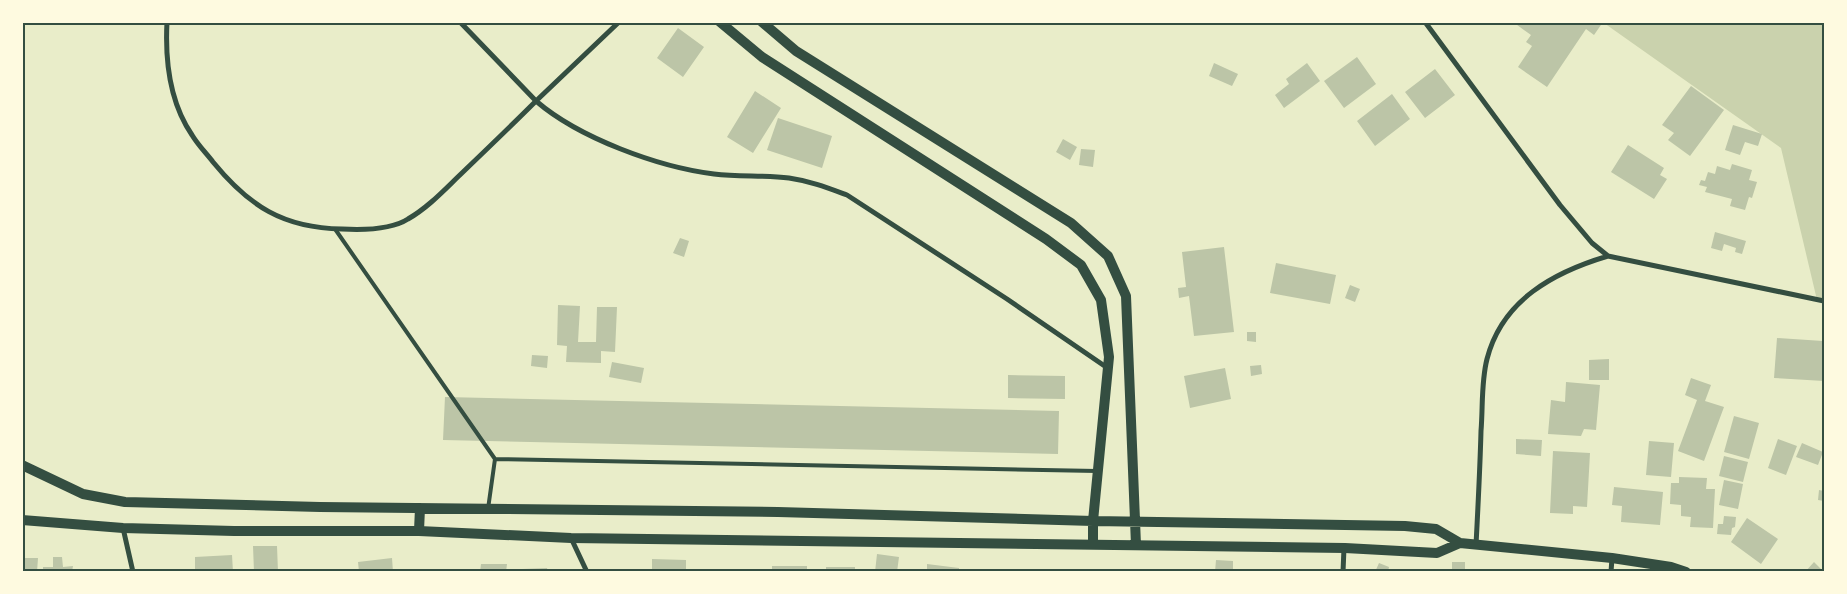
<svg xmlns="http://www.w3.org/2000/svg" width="1847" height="594" viewBox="0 0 1847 594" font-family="Arial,sans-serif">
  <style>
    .green { fill: #cad2ad }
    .building { fill: #bcc5a7 }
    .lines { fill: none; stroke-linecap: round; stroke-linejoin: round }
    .service { stroke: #344e41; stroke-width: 4 }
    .minor { stroke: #344e41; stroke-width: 5 }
    .secondary { stroke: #344e41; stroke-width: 10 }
    .neatline { fill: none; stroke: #344e41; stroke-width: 2 }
  </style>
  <rect width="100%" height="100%" fill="#e9edc9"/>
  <path class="green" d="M 1604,23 L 1824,23 L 1824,301 L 1817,300 L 1781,148 Z"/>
  <path class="building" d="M 1513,22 L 1603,22 L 1594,35 L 1586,29 L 1547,87 L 1518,67 L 1532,46 L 1526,42 L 1531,35 Z
    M 678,28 L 704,47 L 683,77 L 657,58 Z
    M 1357,57 L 1376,84 L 1344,108 L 1324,81 Z
    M 1214,63 L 1238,74 L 1232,86 L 1209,76 Z
    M 1307,63 L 1320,81 L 1284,108 L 1275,95 L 1289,84 L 1286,79 Z
    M 1435,69 L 1455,95 L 1425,118 L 1405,92 Z
    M 1691,86 L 1724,110 L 1690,156 L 1668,140 L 1674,133 L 1662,125 Z
    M 755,91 L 781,108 L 753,153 L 727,137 Z
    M 1392,94 L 1410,119 L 1375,146 L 1357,121 Z
    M 778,118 L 832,136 L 822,168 L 767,150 Z
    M 1733,125 L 1762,134 L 1758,146 L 1745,142 L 1740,155 L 1725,150 Z
    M 1063,139 L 1077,147 L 1070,160 L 1056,152 Z
    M 1628,145 L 1664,168 L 1660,175 L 1667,179 L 1654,199 L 1611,172 Z
    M 1081,149 L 1095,150 L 1093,167 L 1079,165 Z
    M 1732,164 L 1752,170 L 1749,180 L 1757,182 L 1752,198 L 1749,197 L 1745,210 L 1730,206 L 1732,199 L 1705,192 L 1707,187 L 1699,185 L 1701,180 L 1705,181 L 1708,172 L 1715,174 L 1717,166 L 1730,170 Z
    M 1715,232 L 1746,241 L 1742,254 L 1735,252 L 1736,248 L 1724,244 L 1722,251 L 1711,248 Z
    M 680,238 L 689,241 L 684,257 L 673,253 Z
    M 1224,247 L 1234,332 L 1194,336 L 1189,296 L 1179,298 L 1178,288 L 1186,287 L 1182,252 Z
    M 1276,263 L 1336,275 L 1330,304 L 1270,293 Z
    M 1350,285 L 1360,289 L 1355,302 L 1345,298 Z
    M 558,305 L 580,306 L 578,342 L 596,342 L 597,307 L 617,307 L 615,352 L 601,351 L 601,363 L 566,362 L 567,346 L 557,345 Z
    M 1247,332 L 1256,332 L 1256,342 L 1247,341 Z
    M 1777,338 L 1823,341 L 1824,381 L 1774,378 Z
    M 532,355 L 548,356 L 547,368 L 531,366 Z
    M 1609,359 L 1609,380 L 1589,380 L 1589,360 Z
    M 612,362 L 644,368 L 641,383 L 609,377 Z
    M 1261,365 L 1262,374 L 1251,376 L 1250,366 Z
    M 1225,368 L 1231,399 L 1190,408 L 1184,376 Z
    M 1008,375 L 1065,376 L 1065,399 L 1008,398 Z
    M 1691,378 L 1711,385 L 1705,401 L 1724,407 L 1704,461 L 1678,451 L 1697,400 L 1685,395 Z
    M 1566,382 L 1600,385 L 1596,430 L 1584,429 L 1581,436 L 1548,434 L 1551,400 L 1565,402 Z
    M 445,397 L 1059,411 L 1058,454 L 443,440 Z
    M 1734,416 L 1759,423 L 1749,459 L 1724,452 Z
    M 1516,439 L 1542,440 L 1541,456 L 1516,454 Z
    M 1778,439 L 1797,446 L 1786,475 L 1768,468 Z
    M 1649,441 L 1674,443 L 1671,477 L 1646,475 Z
    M 1802,443 L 1823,452 L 1818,465 L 1796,457 Z
    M 1553,451 L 1590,453 L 1587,507 L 1573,506 L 1573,514 L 1550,513 Z
    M 1724,456 L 1748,462 L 1743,482 L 1719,476 Z
    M 1679,477 L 1707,478 L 1706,489 L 1715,489 L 1713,528 L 1690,527 L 1691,517 L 1681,516 L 1681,505 L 1670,504 L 1671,483 L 1679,483 Z
    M 1724,480 L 1743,484 L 1738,509 L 1719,505 Z
    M 1614,487 L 1663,492 L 1660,525 L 1621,522 L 1622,506 L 1612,505 Z
    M 1819,490 L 1824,491 L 1824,501 L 1818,500 Z
    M 1724,516 L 1736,517 L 1735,527 L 1732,528 L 1731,535 L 1717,534 L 1718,524 L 1723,524 Z
    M 1747,518 L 1778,539 L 1761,564 L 1731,542 Z
    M 253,546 L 277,546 L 278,572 L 254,572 Z
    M 877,554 L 899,557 L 897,572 L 875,572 Z
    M 232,555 L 233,572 L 195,572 L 195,557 Z
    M 53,557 L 62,557 L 63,567 L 73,566 L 72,572 L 43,572 L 43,567 L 53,567 Z
    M 22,558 L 38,558 L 37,572 L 22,572 Z
    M 392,558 L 393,572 L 359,572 L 358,562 Z
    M 652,559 L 686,560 L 686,572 L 652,572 Z
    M 1216,560 L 1233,561 L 1233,572 L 1215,572 Z
    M 1452,562 L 1465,562 L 1465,571 L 1452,571 Z
    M 1814,562 L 1824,572 L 1805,572 Z
    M 1379,563 L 1389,567 L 1388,572 L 1375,572 Z
    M 481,564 L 507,564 L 506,572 L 480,572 Z
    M 927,564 L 959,568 L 959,572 L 927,572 Z
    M 772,566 L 807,566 L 807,572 L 772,572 Z
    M 826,567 L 855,567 L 855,572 L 826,572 Z
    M 547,568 L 548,572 L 522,572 L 522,569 Z
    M 1149,569 L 1177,570 L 1177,572 L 1149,572 Z"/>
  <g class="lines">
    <path class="service" d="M 335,229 L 495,459 L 1097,471
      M 488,509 L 495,459"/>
    <path class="minor" d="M 167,22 C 165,60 170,103 192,135 C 198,145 206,153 213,162 C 249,206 283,228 342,229 C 361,230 391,230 408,219 C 429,207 446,188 463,172 C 487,149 512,125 536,101 L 460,22
      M 619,22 L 536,101 C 579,138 658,167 714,174 C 739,177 764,175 789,178 C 810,181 828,188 847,195 L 1007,299 L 1109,369
      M 1425,22 L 1560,205 L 1592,243 L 1608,256 L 1824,301
      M 123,528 L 133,572
      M 571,538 L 587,572
      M 1476,545 C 1478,507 1480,469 1481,431 C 1483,407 1481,382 1487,359 C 1502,300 1554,272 1608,256
      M 1343,572 L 1344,548
      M 1611,572 L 1612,558"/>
    <path class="secondary" d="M 720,22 L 762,57 L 1046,239 L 1081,265 L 1101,300 L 1109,357 L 1093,521 L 1093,544
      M 762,22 L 796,51 L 1071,223 L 1108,256 L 1126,296 L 1136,545
      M 22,465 L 83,494 L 125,502 L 320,507 L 778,512 L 1093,521 L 1405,526 L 1436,529 L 1460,543 L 1612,558 L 1671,567 L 1686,572
      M 22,520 L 123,528 L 234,531 L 419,531 L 571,538 L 1345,548 L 1437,553 L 1460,543
      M 419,531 L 420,508"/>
  </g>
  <rect width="1847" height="594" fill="none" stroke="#fefae0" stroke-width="48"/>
  <rect x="24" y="24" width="1799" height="546" class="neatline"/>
</svg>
